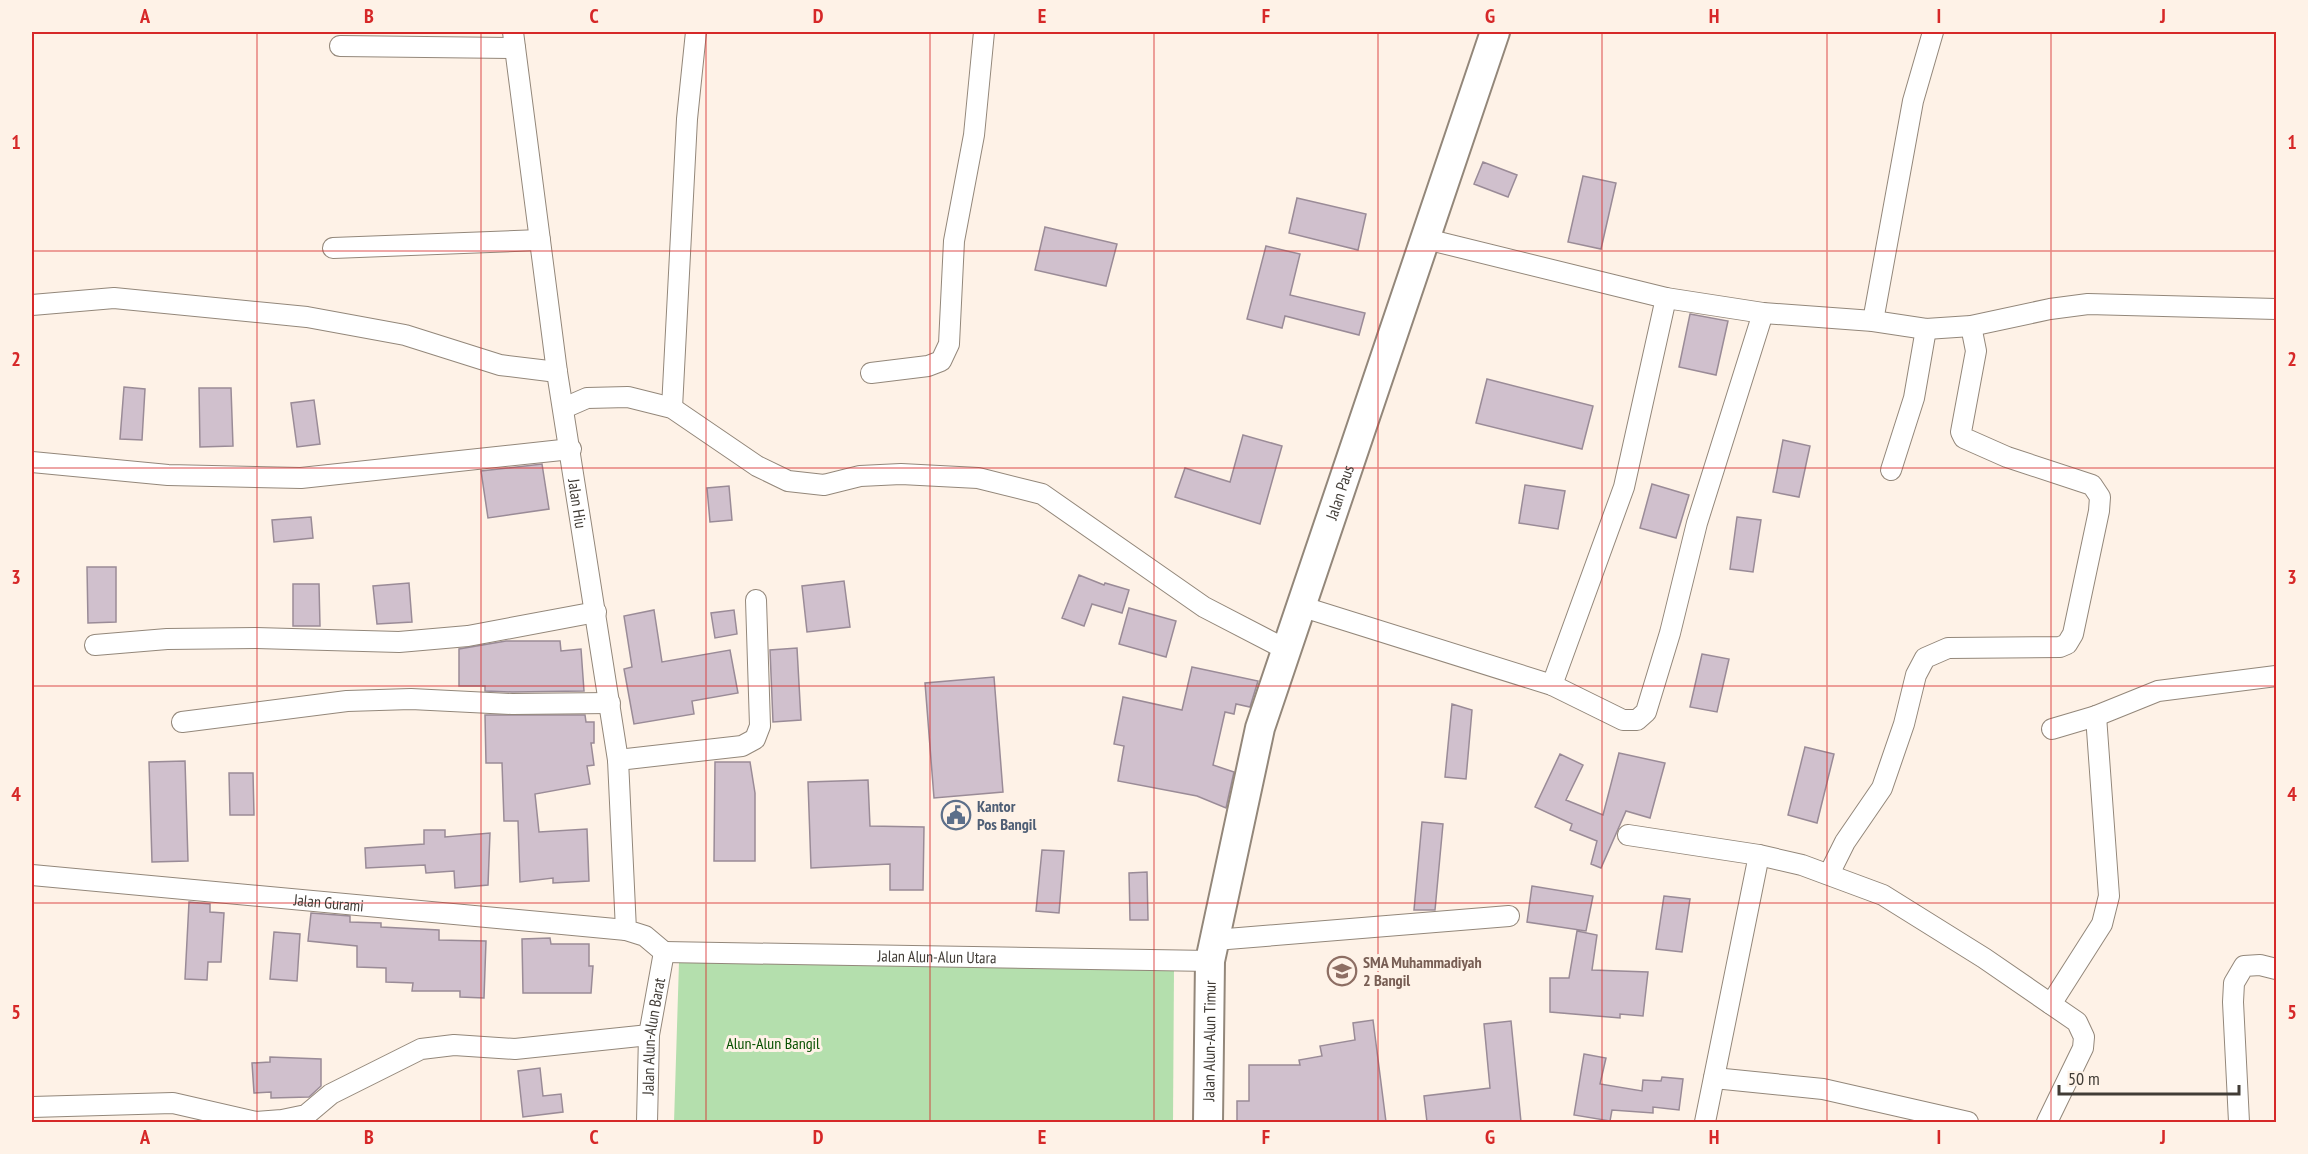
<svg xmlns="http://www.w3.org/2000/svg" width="2308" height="1154" viewBox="0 0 2308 1154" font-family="'PT Sans Narrow',sans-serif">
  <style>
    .green { fill: #b4dfad }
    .building { fill: #d0c0cd; stroke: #9a8b97; stroke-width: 1.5 }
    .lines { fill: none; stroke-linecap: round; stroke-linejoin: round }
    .street-casing { stroke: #93877a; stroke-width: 22 }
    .secondary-casing { stroke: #93877a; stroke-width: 32 }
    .street { stroke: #fff; stroke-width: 20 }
    .secondary { stroke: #fff; stroke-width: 28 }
    .grid { fill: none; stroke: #d62828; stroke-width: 1.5; stroke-opacity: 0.55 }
    .labels { text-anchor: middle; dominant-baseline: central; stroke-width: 6; stroke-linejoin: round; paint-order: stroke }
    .street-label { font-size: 16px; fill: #413c36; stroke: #fef2e7 }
    .service-label { font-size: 16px; font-weight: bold; fill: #4e5e75; stroke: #fef2e7; text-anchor: start }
    .education-label { font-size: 16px; font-weight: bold; fill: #785e54; stroke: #fef2e7; text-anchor: start }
    .park-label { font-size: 16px; fill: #075000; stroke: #fef2e7 }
    .neatline { fill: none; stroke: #d62828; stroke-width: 2 }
    .grid-label { font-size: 20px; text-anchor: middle; font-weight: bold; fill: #d62828 }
  </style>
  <rect width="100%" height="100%" fill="#fef2e7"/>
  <path class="green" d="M 679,962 L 1174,968 L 1173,1122 L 674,1122 Z"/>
  <path class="building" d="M 1483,162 L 1517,175 L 1508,197 L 1474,184 Z
    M 1583,176 L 1616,183 L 1601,249 L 1568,242 Z
    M 1297,198 L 1366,214 L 1358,250 L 1289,233 Z
    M 1045,227 L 1117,244 L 1106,286 L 1035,270 Z
    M 1266,246 L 1300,254 L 1290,295 L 1365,313 L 1359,335 L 1285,316 L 1282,328 L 1247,319 Z
    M 1690,314 L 1728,321 L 1716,375 L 1679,367 Z
    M 1487,379 L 1593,406 L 1582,449 L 1476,423 Z
    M 124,387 L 145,389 L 142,440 L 120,439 Z
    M 199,388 L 231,388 L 233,446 L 200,447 Z
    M 314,400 L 320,444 L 297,447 L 291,403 Z
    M 1243,435 L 1282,446 L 1260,524 L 1175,497 L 1185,468 L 1230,482 Z
    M 1783,440 L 1810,446 L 1799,497 L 1773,492 Z
    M 542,464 L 549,509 L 488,518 L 481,471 Z
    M 1652,484 L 1689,495 L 1676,538 L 1640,528 Z
    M 1525,485 L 1565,491 L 1558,529 L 1519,523 Z
    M 729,486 L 732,520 L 710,522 L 707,488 Z
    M 311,517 L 313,538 L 274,542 L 272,520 Z
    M 1737,517 L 1761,520 L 1753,572 L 1730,569 Z
    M 87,567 L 116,567 L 116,622 L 88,623 Z
    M 1079,575 L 1104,585 L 1105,583 L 1129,590 L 1122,613 L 1092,604 L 1084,626 L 1062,618 Z
    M 844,581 L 850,627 L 807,632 L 802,586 Z
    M 409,583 L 412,622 L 377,624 L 373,586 Z
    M 293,584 L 319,584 L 320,626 L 293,626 Z
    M 1129,608 L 1176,621 L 1166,657 L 1119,644 Z
    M 654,610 L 662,662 L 730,650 L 738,693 L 692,701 L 694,714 L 634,724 L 624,669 L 632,667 L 624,616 Z
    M 734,610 L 737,634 L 715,638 L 711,613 Z
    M 506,641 L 560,641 L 561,651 L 581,649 L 584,691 L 512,692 L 485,691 L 485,686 L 459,686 L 459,649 Z
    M 797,648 L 801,720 L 773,722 L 770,650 Z
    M 1702,654 L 1729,659 L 1717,712 L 1690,707 Z
    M 1192,667 L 1258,681 L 1250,707 L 1236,704 L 1234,714 L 1225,712 L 1213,765 L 1234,772 L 1226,808 L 1197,796 L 1118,781 L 1124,746 L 1114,744 L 1123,697 L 1182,710 Z
    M 994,677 L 1003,792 L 934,798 L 925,683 Z
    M 1452,704 L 1472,710 L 1466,779 L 1445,777 Z
    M 485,715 L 585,715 L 586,722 L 594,722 L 594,743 L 591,743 L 594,765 L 587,766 L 590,784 L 535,794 L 539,832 L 587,829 L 589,881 L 553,883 L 553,878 L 520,882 L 518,821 L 504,821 L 502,763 L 486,763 Z
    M 1805,747 L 1834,754 L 1817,823 L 1788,815 Z
    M 1619,753 L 1665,763 L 1650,818 L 1626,811 L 1601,868 L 1591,864 L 1597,841 L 1570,830 L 1572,824 L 1535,807 L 1560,754 L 1583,765 L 1566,800 L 1603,815 Z
    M 185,761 L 188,861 L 152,862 L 149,762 Z
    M 715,762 L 750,762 L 755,793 L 755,861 L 714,861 Z
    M 229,773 L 253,773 L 254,815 L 230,815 Z
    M 868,780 L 870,826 L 924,827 L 923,890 L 890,890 L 890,864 L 811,868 L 808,782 Z
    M 1422,822 L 1443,824 L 1435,910 L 1414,910 Z
    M 424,830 L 445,830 L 445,837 L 490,833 L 488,885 L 455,888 L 454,871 L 426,873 L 425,865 L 366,868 L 365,848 L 424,844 Z
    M 1042,850 L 1064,851 L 1059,913 L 1036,911 Z
    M 1147,872 L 1148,920 L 1130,920 L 1129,873 Z
    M 1532,886 L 1593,896 L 1586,931 L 1527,922 Z
    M 1664,896 L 1690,899 L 1682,952 L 1656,949 Z
    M 189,902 L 210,904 L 210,912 L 224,913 L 221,962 L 208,962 L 207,980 L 185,979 Z
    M 311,913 L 350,916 L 350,922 L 381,923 L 381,927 L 439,930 L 439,940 L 486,941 L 484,998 L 460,997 L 460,991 L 412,991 L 413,983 L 386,982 L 386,968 L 357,967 L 357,946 L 308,941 Z
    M 1577,931 L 1597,935 L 1592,970 L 1648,972 L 1643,1016 L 1620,1014 L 1620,1018 L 1550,1012 L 1550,978 L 1569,978 Z
    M 274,932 L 300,934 L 297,981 L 270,979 Z
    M 550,938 L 551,944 L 589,944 L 589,966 L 593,966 L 591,993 L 523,993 L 522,939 Z
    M 1373,1020 L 1386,1122 L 1237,1122 L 1237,1101 L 1249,1101 L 1249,1065 L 1300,1065 L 1299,1060 L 1322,1056 L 1320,1046 L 1355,1040 L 1353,1023 Z
    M 1511,1021 L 1521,1122 L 1427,1122 L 1424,1096 L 1490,1088 L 1484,1024 Z
    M 1584,1054 L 1606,1058 L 1600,1084 L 1642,1091 L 1643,1080 L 1661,1081 L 1662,1077 L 1683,1079 L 1679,1110 L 1653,1107 L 1653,1113 L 1612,1110 L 1610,1121 L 1574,1115 Z
    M 270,1057 L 321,1059 L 321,1086 L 309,1097 L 271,1098 L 271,1092 L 254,1093 L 252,1063 L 270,1062 Z
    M 540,1068 L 543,1096 L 561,1094 L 563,1112 L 523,1117 L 518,1071 Z"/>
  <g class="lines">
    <g class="street-casing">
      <g id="street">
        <path id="s1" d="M 513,32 L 557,372 L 618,760 L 626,930 L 645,936 L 664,952"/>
        <path d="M 340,46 L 515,48"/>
        <path d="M 1426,239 L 1666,298 L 1763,313 L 1873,321 L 1926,329 L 1971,326 L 2050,309 L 2088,304 L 2276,309"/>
        <path d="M 333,248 L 540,240"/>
        <path d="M 32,305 L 114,298 L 307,317 L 405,335 L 500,365 L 557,372"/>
        <path d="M 1873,321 L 1913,101 L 1933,32"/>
        <path d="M 871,373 L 928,366 L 941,361 L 949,344 L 954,241 L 974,135 L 984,32"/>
        <path d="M 564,408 L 587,398 L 628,397 L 672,408 L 757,466 L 788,481 L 824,485 L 860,476 L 901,474 L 978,478 L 1042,494 L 1204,607 L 1285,649"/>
        <path d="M 672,408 L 687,119 L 696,32"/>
        <path d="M 32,462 L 168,475 L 301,478 L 571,449"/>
        <path d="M 1891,470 L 1914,398 L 1926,329"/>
        <path d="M 1300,606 L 1552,685 L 1623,720 L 1637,720 L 1646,712 L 1670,633 L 1697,523 L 1763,313"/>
        <path d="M 95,645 L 167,639 L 256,638 L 399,642 L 468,636 L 596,612"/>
        <path d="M 1552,685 L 1624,487 L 1666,298"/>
        <path d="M 182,722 L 347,701 L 411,699 L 512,704 L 610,703"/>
        <path d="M 2052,729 L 2096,716 L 2158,691 L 2276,676"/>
        <path d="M 618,760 L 742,746 L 755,739 L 760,726 L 756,600"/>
        <path d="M 1628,835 L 1759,855 L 1802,865 L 1883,895 L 1984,958 L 2077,1022 L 2084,1037 L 2083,1048 L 2047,1122"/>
        <path d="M 1829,874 L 1845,842 L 1882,788 L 1904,724 L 1916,675 L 1925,658 L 1948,648 L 2060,647 L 2067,644 L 2073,634 L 2099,511 L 2100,497 L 2092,485 L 2007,457 L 1964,438 L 1961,432 L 1976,351 L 1971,326"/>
        <path id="s2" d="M 32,875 L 626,930"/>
        <path d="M 1215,940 L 1509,916"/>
        <path id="s3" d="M 664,952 L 1210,961"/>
        <path d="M 2051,1004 L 2102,924 L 2109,896 L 2096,716"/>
        <path d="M 1714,1078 L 1823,1089 L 1968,1122"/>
        <path d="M 32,1107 L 173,1103 L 256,1122 L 282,1120 L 306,1115 L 331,1094 L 421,1049 L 454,1045 L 515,1049 L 649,1035"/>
        <path id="s4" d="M 647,1122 L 649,1035 L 664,952"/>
        <path d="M 1705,1122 L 1759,855"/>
        <path d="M 2239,1122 L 2233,1002 L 2234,983 L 2244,966 L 2260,965 L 2276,969"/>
      </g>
    </g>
    <g class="secondary-casing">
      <g id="secondary">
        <path id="s5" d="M 1208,1122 L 1210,961 L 1260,728 L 1495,32"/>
      </g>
    </g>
    <use href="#street" class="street"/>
    <use href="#secondary" class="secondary"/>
  </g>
  <path class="grid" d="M 257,32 L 257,1122M 481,32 L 481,1122M 706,32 L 706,1122M 930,32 L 930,1122M 1154,32 L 1154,1122M 1378,32 L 1378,1122M 1602,32 L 1602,1122M 1827,32 L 1827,1122M 2051,32 L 2051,1122M 32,251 L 2276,251M 32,468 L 2276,468M 32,686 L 2276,686M 32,903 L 2276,903"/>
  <defs>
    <g id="civic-ring" transform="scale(1.5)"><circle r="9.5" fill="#fef2e7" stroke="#5c6f8a" stroke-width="1.5"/><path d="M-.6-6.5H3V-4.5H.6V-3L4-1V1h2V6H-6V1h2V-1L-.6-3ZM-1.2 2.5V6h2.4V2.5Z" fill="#5c6f8a"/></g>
    <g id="school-ring" transform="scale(1.5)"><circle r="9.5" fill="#fef2e7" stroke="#8d6e63" stroke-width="1.5"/><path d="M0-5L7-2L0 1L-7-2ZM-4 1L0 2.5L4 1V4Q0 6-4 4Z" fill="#8d6e63"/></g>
  </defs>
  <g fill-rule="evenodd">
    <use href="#civic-ring" x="956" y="815"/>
    <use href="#school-ring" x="1342" y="971"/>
  </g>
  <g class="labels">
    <g class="street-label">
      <text stroke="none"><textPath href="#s5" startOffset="648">Jalan Paus</textPath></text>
      <text stroke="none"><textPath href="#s1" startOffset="476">Jalan Hiu</textPath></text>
      <text stroke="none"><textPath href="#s2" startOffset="298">Jalan Gurami</textPath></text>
      <text stroke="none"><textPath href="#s3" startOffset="273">Jalan Alun-Alun Utara</textPath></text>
      <text stroke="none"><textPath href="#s4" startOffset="86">Jalan Alun-Alun Barat</textPath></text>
      <text stroke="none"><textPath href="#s5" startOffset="81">Jalan Alun-Alun Timur</textPath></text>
    </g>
    <g class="service-label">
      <text x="977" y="806">Kantor<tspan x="977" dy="18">Pos Bangil</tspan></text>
    </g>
    <g class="education-label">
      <text x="1363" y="962">SMA Muhammadiyah<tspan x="1363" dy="18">2 Bangil</tspan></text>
    </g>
    <g class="park-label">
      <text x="773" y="1043">Alun-Alun Bangil</text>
    </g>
  </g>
  <rect width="2308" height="1154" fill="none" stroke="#fef2e7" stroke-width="66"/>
  <path d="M2059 1085v9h180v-9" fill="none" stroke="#413c36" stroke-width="3"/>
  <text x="2068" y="1085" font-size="18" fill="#413c36" stroke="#fef2e7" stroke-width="4.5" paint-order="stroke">50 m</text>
  <rect x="33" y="33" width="2242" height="1088" class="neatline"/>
  <g class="grid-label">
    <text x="145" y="23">A</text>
    <text x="369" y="23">B</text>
    <text x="594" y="23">C</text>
    <text x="818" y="23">D</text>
    <text x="1042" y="23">E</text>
    <text x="1266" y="23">F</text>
    <text x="1490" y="23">G</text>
    <text x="1714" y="23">H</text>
    <text x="1939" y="23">I</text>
    <text x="2163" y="23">J</text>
    <text x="16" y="149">1</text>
    <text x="2292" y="149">1</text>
    <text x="16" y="366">2</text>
    <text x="2292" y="366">2</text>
    <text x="16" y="584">3</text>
    <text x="2292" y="584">3</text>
    <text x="16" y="801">4</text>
    <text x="2292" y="801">4</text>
    <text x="16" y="1019">5</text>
    <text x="2292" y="1019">5</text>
    <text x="145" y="1144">A</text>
    <text x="369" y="1144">B</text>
    <text x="594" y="1144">C</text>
    <text x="818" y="1144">D</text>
    <text x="1042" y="1144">E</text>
    <text x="1266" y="1144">F</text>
    <text x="1490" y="1144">G</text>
    <text x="1714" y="1144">H</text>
    <text x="1939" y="1144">I</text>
    <text x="2163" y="1144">J</text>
  </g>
</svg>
